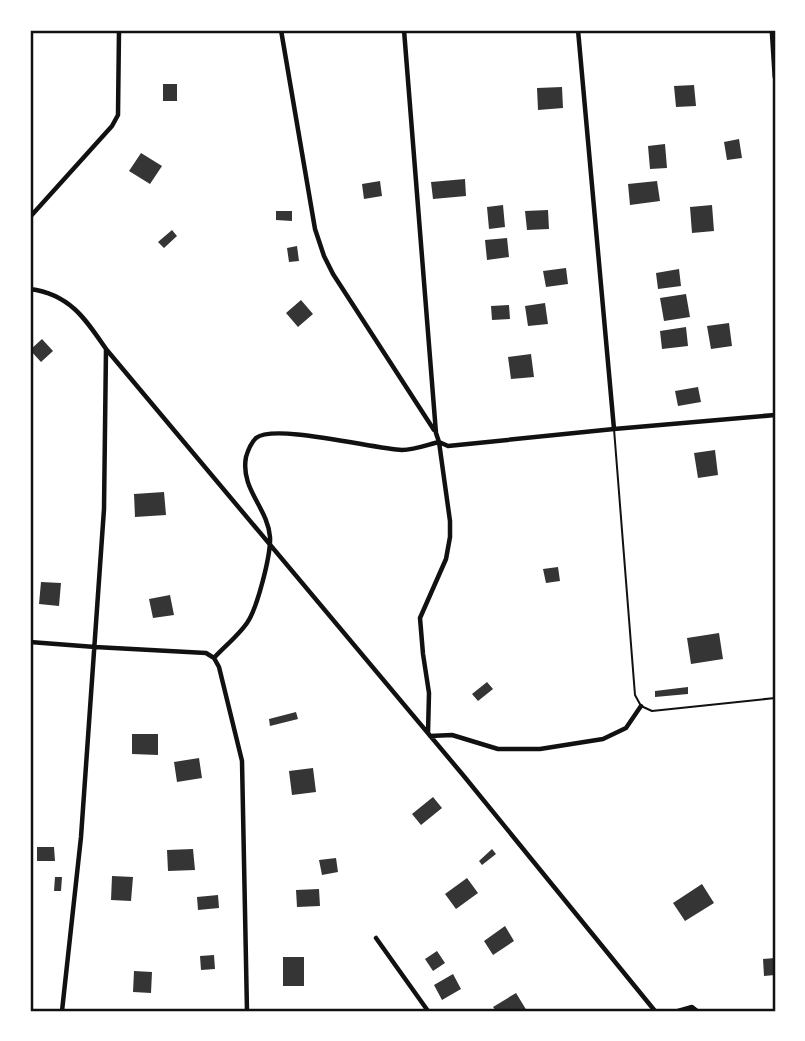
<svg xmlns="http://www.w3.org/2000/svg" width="805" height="1041" viewBox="0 0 805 1041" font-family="'Fira Sans Condensed',sans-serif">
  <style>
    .building { fill: #353535 }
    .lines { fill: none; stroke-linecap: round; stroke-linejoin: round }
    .service { stroke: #111; stroke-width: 2 }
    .minor { stroke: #111; stroke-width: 4.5 }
    .tertiary { stroke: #111; stroke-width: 5 }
    .neatline { fill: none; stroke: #111; stroke-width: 2.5 }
  </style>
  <rect width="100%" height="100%" fill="#fff"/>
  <path class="building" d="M 163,84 L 177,84 L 177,101 L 163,101 Z
    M 694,85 L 696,106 L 676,107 L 674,86 Z
    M 562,87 L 563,108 L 538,110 L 537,88 Z
    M 739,139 L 742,158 L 727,160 L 724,142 Z
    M 665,144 L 667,168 L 650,169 L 648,146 Z
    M 141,153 L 162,166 L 150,184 L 129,171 Z
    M 465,179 L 466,196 L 433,199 L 431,182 Z
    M 380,181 L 382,196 L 364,199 L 362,184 Z
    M 657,181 L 660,201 L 630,205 L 628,184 Z
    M 503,205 L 505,227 L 489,229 L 487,207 Z
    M 712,205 L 714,231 L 692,233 L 690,207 Z
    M 548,210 L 549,229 L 527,230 L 525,211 Z
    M 276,211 L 292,211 L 292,221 L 276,220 Z
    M 172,230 L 177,236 L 164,248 L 158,242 Z
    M 507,238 L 509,257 L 487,260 L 485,240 Z
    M 297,246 L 299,261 L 289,262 L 287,248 Z
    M 566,268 L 568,284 L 546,287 L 543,271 Z
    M 679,269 L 681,286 L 658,289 L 656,273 Z
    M 686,294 L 690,317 L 664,321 L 660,298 Z
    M 301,300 L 313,314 L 298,327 L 286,313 Z
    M 545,303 L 548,324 L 528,326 L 525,306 Z
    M 509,305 L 510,319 L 492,320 L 491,306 Z
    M 729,323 L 732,346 L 711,349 L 707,326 Z
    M 686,327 L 688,346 L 662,349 L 660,331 Z
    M 42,339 L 53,351 L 41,362 L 30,350 Z
    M 531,354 L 534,377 L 511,379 L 508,357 Z
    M 698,387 L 701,402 L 678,406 L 675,391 Z
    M 715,450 L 718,475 L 698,478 L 694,453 Z
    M 164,492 L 166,515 L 135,517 L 134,494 Z
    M 558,567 L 560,581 L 546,583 L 543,569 Z
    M 41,582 L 61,583 L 59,606 L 39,604 Z
    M 170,595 L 174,615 L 153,618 L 149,599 Z
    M 719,633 L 723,659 L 691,664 L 687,638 Z
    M 487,682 L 493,689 L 478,701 L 472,694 Z
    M 688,687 L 688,694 L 655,697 L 655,691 Z
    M 296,712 L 298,719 L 270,726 L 269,719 Z
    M 132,734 L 158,734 L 158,755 L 132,754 Z
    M 199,758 L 202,778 L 177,782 L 174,762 Z
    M 313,768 L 316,792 L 292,795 L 289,771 Z
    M 433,797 L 442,808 L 421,825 L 412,814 Z
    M 37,847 L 54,847 L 55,861 L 37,861 Z
    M 193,849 L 195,870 L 168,871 L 167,850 Z
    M 492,849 L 496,854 L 482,865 L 479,861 Z
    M 336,858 L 338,872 L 322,875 L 319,860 Z
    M 112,876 L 133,877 L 131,901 L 111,900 Z
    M 55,877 L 62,877 L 61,891 L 54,891 Z
    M 467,878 L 478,893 L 456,909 L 445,894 Z
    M 702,884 L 714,903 L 685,921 L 673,903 Z
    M 319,889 L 320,906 L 297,907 L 296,890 Z
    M 218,895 L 219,908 L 198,910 L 197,897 Z
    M 505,926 L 514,941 L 493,955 L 484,941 Z
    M 437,951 L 445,963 L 433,971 L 425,959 Z
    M 214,955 L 215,969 L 201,970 L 200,956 Z
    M 283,957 L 304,957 L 304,986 L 283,986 Z
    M 775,958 L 775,975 L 764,976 L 763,959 Z
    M 134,971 L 152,972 L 151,993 L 133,992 Z
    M 453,974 L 461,989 L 442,1000 L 434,985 Z
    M 516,993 L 527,1011 L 496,1011 L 493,1007 Z"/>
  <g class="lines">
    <path class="service" d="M 614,429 L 635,695 L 641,706 L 652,711 L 775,698"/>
    <path class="minor" d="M 281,30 L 315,229 L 324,256 L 333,274 L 434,430
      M 404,30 L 436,433 L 439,442 L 448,446 L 614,429 L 775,415
      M 578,30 L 614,429
      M 30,217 L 112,126 L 118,115 L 119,30
      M 30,289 C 69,294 85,318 106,349 L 463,775 L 655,1011
      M 30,642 L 95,647 L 206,653 L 214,658 L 219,667 L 242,761 L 247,1011
      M 214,658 C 224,647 238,636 247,623 C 257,609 271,555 270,537 C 268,508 240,489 246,457 C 248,450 251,443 256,438 C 274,423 375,449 402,450 C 414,450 427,445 439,442 L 450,521 L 450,537 L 446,559 L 420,618 L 423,654 L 429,693 L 428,733
      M 430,736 L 452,735 L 498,749 L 540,749 L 603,739 L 626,728 L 641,706
      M 376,938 L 428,1011
      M 62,1011 L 81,837 L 104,509 L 106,349
      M 678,1011 L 692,1007 L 697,1011"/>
    <path class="tertiary" d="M 772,30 L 775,77"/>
  </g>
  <rect width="805" height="1041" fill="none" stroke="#ffffff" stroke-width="63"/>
  <rect x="32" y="32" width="742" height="978" class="neatline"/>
</svg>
